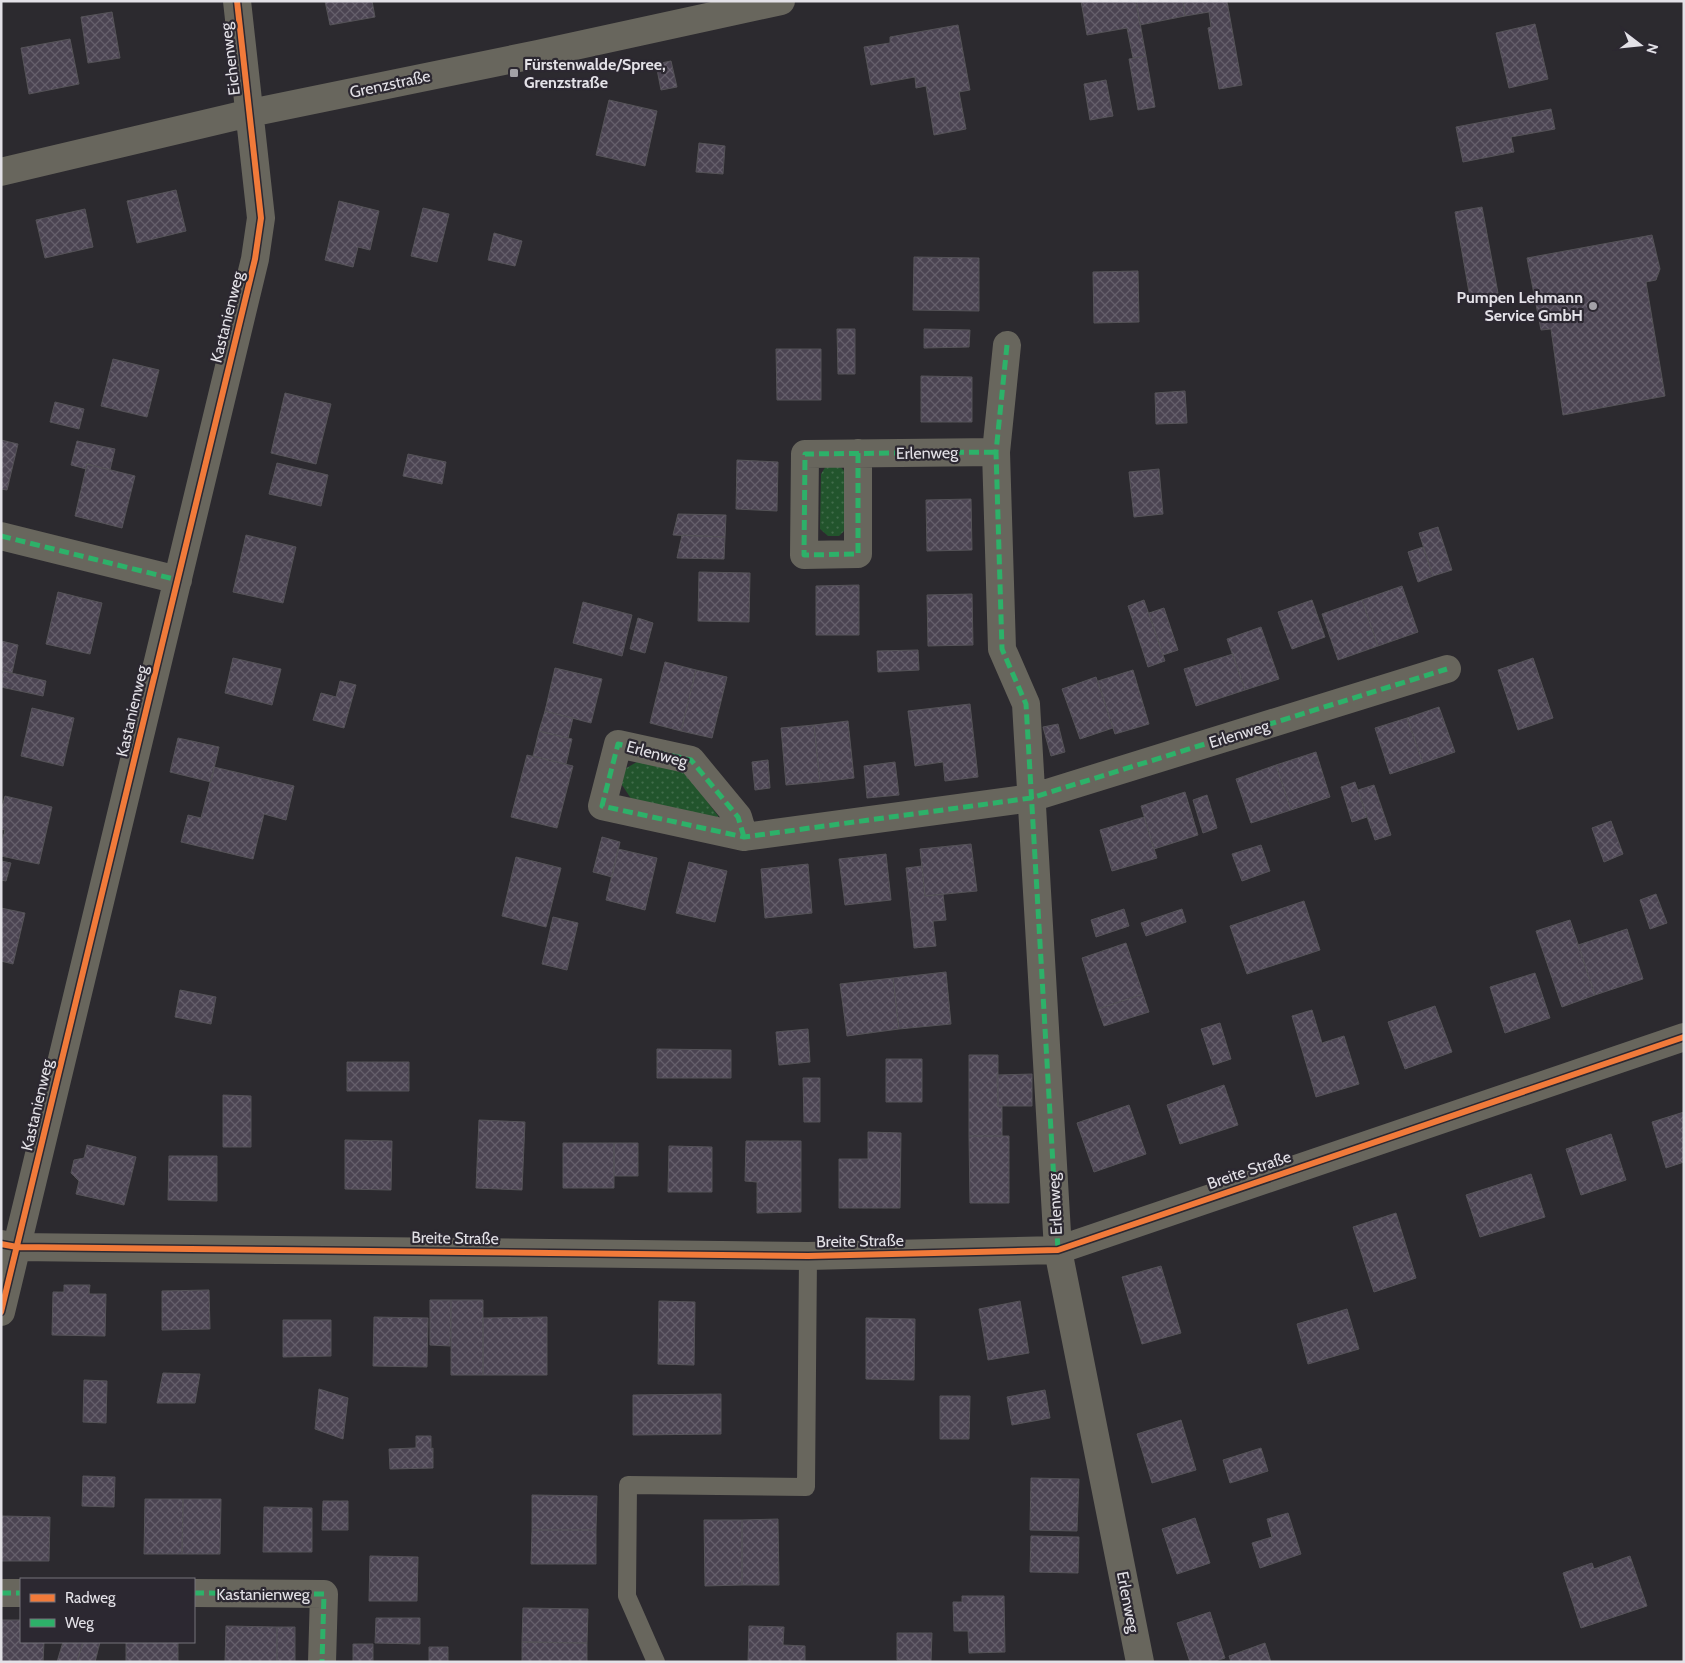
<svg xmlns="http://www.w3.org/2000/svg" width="1685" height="1663" viewBox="0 0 1685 1663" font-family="Cabin,sans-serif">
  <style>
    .grass { fill: url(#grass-dots) }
    .building { fill: url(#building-cross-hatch); stroke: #555358 }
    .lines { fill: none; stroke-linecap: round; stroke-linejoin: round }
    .lane { stroke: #68665d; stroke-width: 18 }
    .street { stroke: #68665d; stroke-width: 28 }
    .quiet { stroke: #2db169; stroke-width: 5; stroke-dasharray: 10 5; stroke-linecap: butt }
    .cycleway-casing { stroke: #2c2831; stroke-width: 9 }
    .cycleway { stroke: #f17a3a; stroke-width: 6 }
    .poi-dot { fill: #a3a1a7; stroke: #2c2831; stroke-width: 2 }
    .labels { text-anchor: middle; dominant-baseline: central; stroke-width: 4.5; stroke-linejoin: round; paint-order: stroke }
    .street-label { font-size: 16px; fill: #e3e1e7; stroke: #2c2831 }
    .poi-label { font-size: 16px; font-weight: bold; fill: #e3e1e7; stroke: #2c2831; text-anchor: start }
  </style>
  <defs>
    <pattern id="grass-dots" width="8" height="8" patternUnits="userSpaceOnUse" patternTransform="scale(1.25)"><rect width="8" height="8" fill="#22542c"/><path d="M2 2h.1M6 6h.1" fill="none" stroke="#426c4b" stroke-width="1.8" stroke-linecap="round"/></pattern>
    <pattern id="building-cross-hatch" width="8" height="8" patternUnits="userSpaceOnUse" patternTransform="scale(1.25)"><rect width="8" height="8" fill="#4b4452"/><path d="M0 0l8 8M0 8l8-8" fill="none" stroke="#655f6b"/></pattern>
  </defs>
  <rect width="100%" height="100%" fill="#2c2a2f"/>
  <path class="grass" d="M 839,465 L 845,472 L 844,531 L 839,536 L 828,536 L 820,529 L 821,474 L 826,466 Z
    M 642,759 L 683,769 L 718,816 L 719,820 L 632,800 L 620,782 L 623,770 Z"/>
  <path class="building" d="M 325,1 L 372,1 L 375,17 L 330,25 Z
    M 1081,1 L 1136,1 L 1146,56 L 1133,58 L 1127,28 L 1087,35 Z
    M 1136,1 L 1183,1 L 1185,16 L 1140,25 Z
    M 1183,1 L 1227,1 L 1242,85 L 1219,89 L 1208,28 L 1211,27 L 1209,12 L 1185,16 Z
    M 112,12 L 120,58 L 88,63 L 81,17 Z
    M 1535,24 L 1548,79 L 1509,88 L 1496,33 Z
    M 958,25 L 970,90 L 959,92 L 966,129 L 934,135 L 926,86 L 916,88 L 915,77 L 871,85 L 864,47 L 890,43 L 890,37 Z
    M 70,39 L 79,84 L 29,94 L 21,48 Z
    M 1146,56 L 1155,107 L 1138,110 L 1129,59 Z
    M 671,61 L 677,87 L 661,90 L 656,64 Z
    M 1106,80 L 1113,116 L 1090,120 L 1084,84 Z
    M 609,100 L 657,111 L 645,166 L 596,155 Z
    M 1551,109 L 1555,129 L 1511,137 L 1514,152 L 1463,162 L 1456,127 Z
    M 699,143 L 725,146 L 723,174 L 696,172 Z
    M 176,190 L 186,231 L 137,243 L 127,201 Z
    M 339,201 L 379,211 L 370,250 L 358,247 L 353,267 L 325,260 Z
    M 1482,207 L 1498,293 L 1470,298 L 1455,212 Z
    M 423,208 L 449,214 L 437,262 L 411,256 Z
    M 85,209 L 93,247 L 45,258 L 36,220 Z
    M 494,233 L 522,241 L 515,266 L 488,260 Z
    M 1652,235 L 1660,269 L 1656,280 L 1646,282 L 1665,396 L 1563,415 L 1551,329 L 1541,330 L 1527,258 Z
    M 914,257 L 979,258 L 979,311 L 913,310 Z
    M 1138,271 L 1139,322 L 1094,323 L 1093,272 Z
    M 837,329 L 855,329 L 855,374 L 838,374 Z
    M 924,329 L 970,330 L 969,347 L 924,348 Z
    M 776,349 L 821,349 L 821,400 L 777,400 Z
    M 113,359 L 159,370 L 147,417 L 101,406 Z
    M 921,376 L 972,377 L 972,422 L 921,422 Z
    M 1185,391 L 1187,423 L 1156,424 L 1155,393 Z
    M 285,393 L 331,404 L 316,464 L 271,453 Z
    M 55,402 L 84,409 L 79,429 L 50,422 Z
    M 1,440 L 18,444 L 7,490 L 1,489 Z
    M 77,441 L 115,449 L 110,470 L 87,464 L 86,469 L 71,465 Z
    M 408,454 L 446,462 L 442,484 L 403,476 Z
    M 737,460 L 778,462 L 777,511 L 736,509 Z
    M 277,463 L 328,475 L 321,506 L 269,494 Z
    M 87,464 L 135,476 L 122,528 L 75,516 Z
    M 1159,469 L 1163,514 L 1134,517 L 1129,472 Z
    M 971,499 L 972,550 L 927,551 L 926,500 Z
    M 678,514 L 726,515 L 725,537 L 673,535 Z
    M 1438,527 L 1452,570 L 1433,576 L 1419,533 Z
    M 246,535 L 296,547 L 283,603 L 233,592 Z
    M 682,535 L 725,537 L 724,559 L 677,558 Z
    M 1423,547 L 1433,576 L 1418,582 L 1408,552 Z
    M 699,572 L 750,573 L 749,622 L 698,621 Z
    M 859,585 L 859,635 L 816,635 L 816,586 Z
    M 1402,586 L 1418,632 L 1378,646 L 1362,600 Z
    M 58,592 L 102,603 L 90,654 L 46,644 Z
    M 972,594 L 973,645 L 928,646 L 927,595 Z
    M 1144,600 L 1165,661 L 1148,667 L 1128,606 Z
    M 1312,600 L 1325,637 L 1292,649 L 1278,612 Z
    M 1362,600 L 1378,646 L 1338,660 L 1322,614 Z
    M 583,602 L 632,615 L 622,656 L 573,643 Z
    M 1164,608 L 1178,650 L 1163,655 L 1149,613 Z
    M 638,618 L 653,623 L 645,653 L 630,649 Z
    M 1261,627 L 1279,679 L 1245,690 L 1227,639 Z
    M 1,641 L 18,645 L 12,673 L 1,670 Z
    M 918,650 L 919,670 L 878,672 L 877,651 Z
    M 1233,654 L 1245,690 L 1196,706 L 1184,669 Z
    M 233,658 L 281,669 L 272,705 L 225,693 Z
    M 1533,658 L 1553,718 L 1518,730 L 1498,670 Z
    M 665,662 L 696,670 L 681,731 L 650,723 Z
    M 555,668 L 602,679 L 591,723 L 545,711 Z
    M 696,670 L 727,677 L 712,738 L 681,731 Z
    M 1133,670 L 1149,724 L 1115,734 L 1098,681 Z
    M 3,671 L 46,681 L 43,696 L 1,687 Z
    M 1096,677 L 1113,728 L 1080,739 L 1062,689 Z
    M 340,681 L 356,685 L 344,728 L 313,720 L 321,693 L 336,697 Z
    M 970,704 L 978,777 L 945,781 L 943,762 L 915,766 L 908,711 Z
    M 1439,707 L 1455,752 L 1423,763 L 1407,718 Z
    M 32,708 L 74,718 L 63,766 L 21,756 Z
    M 545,711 L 573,718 L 568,738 L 539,731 Z
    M 1407,718 L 1423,763 L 1390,774 L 1375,728 Z
    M 848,721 L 854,778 L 820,782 L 814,725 Z
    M 1058,724 L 1065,752 L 1051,756 L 1043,727 Z
    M 814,725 L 820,782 L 786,785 L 781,728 Z
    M 539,731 L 572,739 L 566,764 L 533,756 Z
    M 178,738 L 219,747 L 211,782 L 170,772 Z
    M 1316,752 L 1330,797 L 1291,810 L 1276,765 Z
    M 527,755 L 573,766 L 557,828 L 511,817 Z
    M 768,760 L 770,788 L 755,790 L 752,762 Z
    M 895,762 L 899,795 L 867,798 L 864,766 Z
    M 1276,765 L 1291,810 L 1251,823 L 1236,779 Z
    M 214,767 L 294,786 L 286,820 L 264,814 L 253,859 L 181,842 L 188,815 L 201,818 Z
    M 1355,782 L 1367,817 L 1352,822 L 1341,787 Z
    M 1374,785 L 1391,835 L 1375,840 L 1358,790 Z
    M 1185,792 L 1198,835 L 1154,849 L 1141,806 Z
    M 1207,795 L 1217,828 L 1203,833 L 1193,800 Z
    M 5,796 L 52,807 L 39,864 L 1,856 L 1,845 L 5,830 L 1,829 L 1,811 Z
    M 1144,817 L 1157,858 L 1112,871 L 1100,830 Z
    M 1611,821 L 1623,854 L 1604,862 L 1592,828 Z
    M 602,837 L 620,842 L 612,877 L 593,872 Z
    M 971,844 L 977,891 L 925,896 L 920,849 Z
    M 1261,845 L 1270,871 L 1242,881 L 1232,854 Z
    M 618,849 L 657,858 L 645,910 L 606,900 Z
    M 886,854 L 891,900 L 845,905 L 839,859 Z
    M 516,857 L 561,868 L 546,927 L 502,916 Z
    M 1,861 L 11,863 L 6,881 L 1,880 Z
    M 689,862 L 727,871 L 715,922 L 676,913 Z
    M 808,864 L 812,913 L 765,918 L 761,869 Z
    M 922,866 L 925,896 L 943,894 L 946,920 L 933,921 L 936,946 L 914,948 L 906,868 Z
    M 1656,894 L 1667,923 L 1650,929 L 1640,900 Z
    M 1304,901 L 1320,950 L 1247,974 L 1230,926 Z
    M 1,908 L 25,913 L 13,964 L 1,961 Z
    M 1124,909 L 1129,926 L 1096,937 L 1091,920 Z
    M 1182,909 L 1186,922 L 1146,936 L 1141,923 Z
    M 553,917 L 578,923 L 567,970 L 542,964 Z
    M 1570,920 L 1595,995 L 1562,1007 L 1536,931 Z
    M 1627,929 L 1643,979 L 1595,995 L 1578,945 Z
    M 1126,943 L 1143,994 L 1098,1009 L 1082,958 Z
    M 946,972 L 951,1024 L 899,1029 L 893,978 Z
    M 1535,973 L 1550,1018 L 1505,1033 L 1490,987 Z
    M 893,978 L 899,1029 L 847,1036 L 840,984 Z
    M 180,990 L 216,997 L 211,1024 L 175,1017 Z
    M 1143,994 L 1149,1012 L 1104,1026 L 1098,1009 Z
    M 1435,1006 L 1452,1052 L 1405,1069 L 1388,1022 Z
    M 1312,1010 L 1322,1043 L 1344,1036 L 1359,1084 L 1316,1097 L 1292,1016 Z
    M 1220,1023 L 1231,1059 L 1213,1065 L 1201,1029 Z
    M 808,1029 L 810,1062 L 779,1065 L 776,1032 Z
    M 657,1049 L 731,1050 L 731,1078 L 657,1078 Z
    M 969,1055 L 998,1055 L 998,1106 L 1002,1106 L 1002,1136 L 969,1136 Z
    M 886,1059 L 922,1059 L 922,1102 L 886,1102 Z
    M 347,1062 L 409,1062 L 409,1091 L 347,1091 Z
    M 1032,1074 L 1032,1106 L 998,1106 L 997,1075 Z
    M 803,1078 L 820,1078 L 820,1122 L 804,1122 Z
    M 1224,1085 L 1238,1125 L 1180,1144 L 1167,1105 Z
    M 223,1095 L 251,1096 L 251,1147 L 223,1147 Z
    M 1129,1105 L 1146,1154 L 1094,1172 L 1077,1123 Z
    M 1684,1112 L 1684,1162 L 1666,1168 L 1652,1122 Z
    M 479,1120 L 525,1122 L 522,1190 L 476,1188 Z
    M 868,1132 L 901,1133 L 900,1208 L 839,1208 L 839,1159 L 868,1159 Z
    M 1611,1134 L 1626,1180 L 1581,1195 L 1566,1149 Z
    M 969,1136 L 1009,1136 L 1009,1203 L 970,1203 Z
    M 345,1140 L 392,1141 L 391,1190 L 345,1189 Z
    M 746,1141 L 801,1141 L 801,1212 L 757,1213 L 757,1182 L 745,1181 Z
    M 563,1143 L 614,1143 L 614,1188 L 563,1188 Z
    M 614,1143 L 638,1143 L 638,1176 L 614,1176 Z
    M 87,1145 L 136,1157 L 124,1205 L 76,1194 L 79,1181 L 71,1173 L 74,1160 L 84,1158 Z
    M 669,1146 L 712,1147 L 712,1192 L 668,1192 Z
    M 169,1156 L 217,1156 L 217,1201 L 168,1200 Z
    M 1531,1174 L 1545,1217 L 1480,1237 L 1466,1195 Z
    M 1396,1213 L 1416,1278 L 1374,1292 L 1353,1227 Z
    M 1161,1266 L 1181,1333 L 1142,1344 L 1122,1277 Z
    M 64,1285 L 90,1285 L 89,1294 L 106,1294 L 105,1336 L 52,1335 L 53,1292 L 64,1292 Z
    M 209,1290 L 210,1329 L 162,1330 L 162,1291 Z
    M 430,1300 L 451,1300 L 450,1346 L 430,1345 Z
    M 451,1300 L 483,1300 L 483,1375 L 451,1375 Z
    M 659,1301 L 695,1302 L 694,1365 L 658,1364 Z
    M 1020,1301 L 1029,1353 L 988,1360 L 979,1309 Z
    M 1347,1309 L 1359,1349 L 1308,1364 L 1297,1324 Z
    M 374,1317 L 428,1318 L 427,1367 L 373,1366 Z
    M 547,1317 L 547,1375 L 483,1375 L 483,1318 Z
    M 866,1318 L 915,1319 L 914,1380 L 866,1379 Z
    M 283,1320 L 331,1320 L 331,1356 L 283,1357 Z
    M 163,1373 L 200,1374 L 195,1403 L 157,1403 Z
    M 84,1380 L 107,1381 L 106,1423 L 83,1422 Z
    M 319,1389 L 348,1398 L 343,1439 L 315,1429 Z
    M 1045,1390 L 1050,1418 L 1012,1425 L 1007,1397 Z
    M 721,1394 L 721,1434 L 633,1435 L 633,1395 Z
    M 940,1396 L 970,1396 L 969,1439 L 940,1439 Z
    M 1181,1420 L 1196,1470 L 1152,1483 L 1137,1434 Z
    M 416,1436 L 431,1436 L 431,1449 L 433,1448 L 433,1468 L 390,1469 L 389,1449 L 416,1448 Z
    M 1261,1448 L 1268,1471 L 1230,1483 L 1223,1460 Z
    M 83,1476 L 115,1477 L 114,1507 L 82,1506 Z
    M 1031,1478 L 1079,1479 L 1077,1531 L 1030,1530 Z
    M 532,1495 L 597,1496 L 596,1530 L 532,1530 Z
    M 145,1499 L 183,1499 L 182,1554 L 144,1554 Z
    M 183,1499 L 221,1499 L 220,1554 L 182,1554 Z
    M 323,1501 L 348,1501 L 348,1530 L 322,1530 Z
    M 264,1507 L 312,1508 L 312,1552 L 263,1552 Z
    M 1288,1513 L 1301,1554 L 1260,1568 L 1252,1543 L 1272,1537 L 1267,1519 Z
    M 1,1516 L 50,1517 L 49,1561 L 1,1561 Z
    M 1195,1518 L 1210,1563 L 1177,1574 L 1162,1529 Z
    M 778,1519 L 779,1585 L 742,1585 L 742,1520 Z
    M 704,1520 L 742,1520 L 742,1585 L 705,1586 Z
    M 532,1530 L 596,1530 L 596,1564 L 531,1564 Z
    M 1031,1536 L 1079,1537 L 1078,1573 L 1030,1572 Z
    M 370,1556 L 418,1557 L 417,1601 L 369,1601 Z
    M 1630,1556 L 1647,1606 L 1581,1628 L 1563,1573 L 1592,1563 L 1594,1569 Z
    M 962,1596 L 1004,1596 L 1005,1652 L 969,1653 L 968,1631 L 954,1631 L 953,1602 L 962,1602 Z
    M 523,1608 L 588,1609 L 587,1643 L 522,1642 Z
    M 1210,1612 L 1225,1658 L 1212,1662 L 1190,1662 L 1177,1623 Z
    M 376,1618 L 420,1618 L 420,1644 L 375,1643 Z
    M 1,1620 L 21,1620 L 21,1642 L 44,1642 L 43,1662 L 1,1662 Z
    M 226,1626 L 277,1627 L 277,1662 L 225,1662 Z
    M 749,1626 L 784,1627 L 783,1645 L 805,1646 L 805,1662 L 748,1662 Z
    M 277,1627 L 295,1627 L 295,1662 L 277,1662 Z
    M 897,1633 L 932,1633 L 931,1661 L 897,1660 Z
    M 63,1642 L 83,1642 L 77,1662 L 57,1662 Z
    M 83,1642 L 100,1642 L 95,1662 L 77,1662 Z
    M 126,1642 L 178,1642 L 178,1662 L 126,1662 Z
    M 522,1642 L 587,1643 L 587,1662 L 522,1662 Z
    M 1265,1643 L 1271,1662 L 1231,1662 L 1229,1656 Z
    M 353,1644 L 373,1644 L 373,1662 L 353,1662 Z
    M 429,1647 L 448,1647 L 448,1662 L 429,1662 Z"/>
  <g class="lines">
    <path class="lane" d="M 656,1662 L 627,1596 L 628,1485 L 806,1487 L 808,1256"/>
    <path class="street" d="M 1,172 L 250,113 L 538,54 L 781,1
      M 1007,345 L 996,452 L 1002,649 L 1026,704 L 1058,1250 L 1140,1662
      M 858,453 L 858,554 L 804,555 L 805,454 L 996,452
      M 1,536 L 178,580
      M 744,837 L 738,817 L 691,760 L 618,744 L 602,806 L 744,837 L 1031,798 L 1447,669
      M 1,1244 L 17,1247 L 808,1256 L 1058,1250 L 1684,1037
      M 1,1312 L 255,259 L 261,218 L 237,1
      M 1,1593 L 21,1593
      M 194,1593 L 324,1594 L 322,1662"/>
    <path class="quiet" d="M 1007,345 L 996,452 L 1002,649 L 1026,704 L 1058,1250
      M 858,453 L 858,554 L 804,555 L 805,454 L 996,452
      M 1,536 L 178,580
      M 744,837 L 738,817 L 691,760 L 618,744 L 602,806 L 744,837 L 1031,798 L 1447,669
      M 1,1593 L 21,1593
      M 194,1593 L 324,1594 L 322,1662"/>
    <g class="cycleway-casing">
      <path id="cycleway" d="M 1,1244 L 17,1247 L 808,1256 L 1058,1250 L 1684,1037
        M 1,1312 L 255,259 L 261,218 L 237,1"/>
    </g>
    <use href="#cycleway" class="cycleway"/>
  </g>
  <g class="poi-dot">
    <rect x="509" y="68" width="10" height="10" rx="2.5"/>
    <circle cx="1593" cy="306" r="5"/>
  </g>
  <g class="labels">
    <g class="street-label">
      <text transform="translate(230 59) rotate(-97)">Eichenweg</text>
      <text transform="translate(390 84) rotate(-12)">Grenzstraße</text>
      <text transform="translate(227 317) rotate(-76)">Kastanienweg</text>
      <text transform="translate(927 453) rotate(-1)">Erlenweg</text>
      <text transform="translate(132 711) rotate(-77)">Kastanienweg</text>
      <text transform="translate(1239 734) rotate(-17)">Erlenweg</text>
      <text transform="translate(657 754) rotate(15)">Erlenweg</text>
      <text transform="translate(37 1105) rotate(-77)">Kastanienweg</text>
      <text transform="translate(1249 1170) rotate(-19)">Breite Straße</text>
      <text transform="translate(1055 1204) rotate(-93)">Erlenweg</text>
      <text transform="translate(455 1238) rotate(1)">Breite Straße</text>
      <text transform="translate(860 1241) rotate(-1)">Breite Straße</text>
      <text x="263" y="1594">Kastanienweg</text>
      <text transform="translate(1128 1602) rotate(79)">Erlenweg</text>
    </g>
    <g class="poi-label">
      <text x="524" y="64">Fürstenwalde/Spree,<tspan x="524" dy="18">Grenzstraße</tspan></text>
      <text x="1583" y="297" text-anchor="end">Pumpen Lehmann<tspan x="1583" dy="18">Service GmbH</tspan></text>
    </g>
  </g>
  <rect width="1685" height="1663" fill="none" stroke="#e3e1e7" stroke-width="5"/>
  <rect x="20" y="1578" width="175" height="65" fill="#2c2831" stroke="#75727a"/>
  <rect x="30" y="1594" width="25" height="8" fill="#f17a3a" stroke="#75727a"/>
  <text x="65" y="1603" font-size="15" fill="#e3e1e7">Radweg</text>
  <rect x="30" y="1619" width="25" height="8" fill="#2db169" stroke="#75727a"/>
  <text x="65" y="1628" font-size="15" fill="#e3e1e7">Weg</text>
  <g transform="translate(1640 45) rotate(106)" stroke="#2c2831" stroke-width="4" paint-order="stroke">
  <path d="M0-4L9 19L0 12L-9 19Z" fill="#e3e1e7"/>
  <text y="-8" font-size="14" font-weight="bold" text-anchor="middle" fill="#e3e1e7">N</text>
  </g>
</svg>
